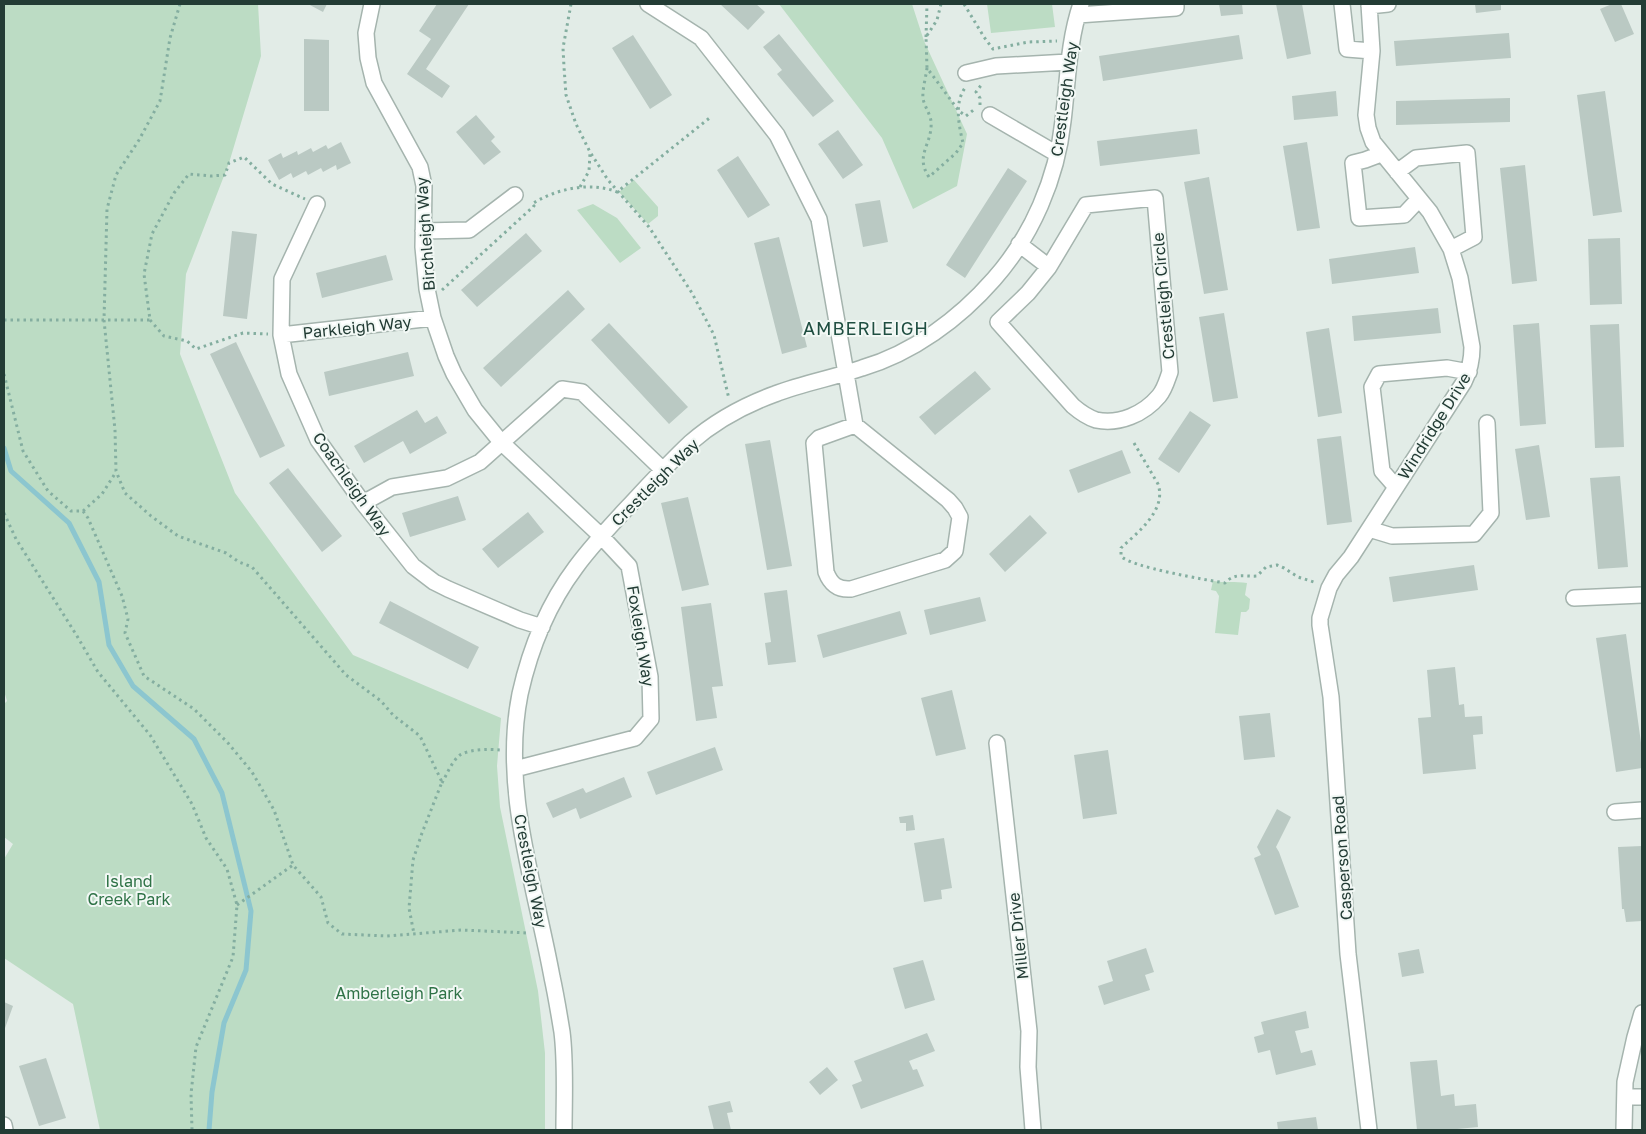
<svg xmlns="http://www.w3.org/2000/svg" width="1646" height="1134" viewBox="0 0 1646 1134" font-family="'Golos Text',sans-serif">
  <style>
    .green { fill: #bcdcc4 }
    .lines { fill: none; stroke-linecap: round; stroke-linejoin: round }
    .stream { stroke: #8cc6cf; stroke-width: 5 }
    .building { fill: #bac9c3 }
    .minor-casing { stroke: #a5b4ae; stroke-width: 18 }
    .path { stroke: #84aea0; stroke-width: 3; stroke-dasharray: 2.5 4; stroke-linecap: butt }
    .minor { stroke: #fff; stroke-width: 15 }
    .labels { text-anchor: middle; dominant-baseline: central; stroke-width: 4; stroke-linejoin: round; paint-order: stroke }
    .street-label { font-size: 16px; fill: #233c35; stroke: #f2f8f5 }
    .park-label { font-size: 16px; fill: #2e7246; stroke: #f2f8f5 }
    .neighbourhood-label { font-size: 18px; letter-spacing: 1px; fill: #1f4e41; stroke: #f2f8f5 }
  </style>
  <rect width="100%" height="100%" fill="#e2ece7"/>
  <path class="green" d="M 4,4 L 258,4 L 261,56 L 229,163 L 186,274 L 180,354 L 235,493 L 353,655 L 501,718 L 497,766 L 500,807 L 538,991 L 545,1053 L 545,1130 L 100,1130 L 73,1004 L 4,958 L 4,859 L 13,844 L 4,837 L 4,704 L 7,701 L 4,691 Z
    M 779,4 L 912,4 L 924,41 L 967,134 L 957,186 L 913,209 L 882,138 Z
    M 987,4 L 1052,4 L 1055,27 L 991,33 Z
    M 634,180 L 658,207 L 658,216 L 648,224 L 619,192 Z
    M 593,204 L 617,218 L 641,248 L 620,263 L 577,210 Z
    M 1213,581 C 1225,583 1235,581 1247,583 L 1245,595 L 1250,599 L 1249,609 L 1246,612 L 1241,612 L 1238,635 L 1215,633 L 1219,596 L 1216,591 L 1211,590 Z"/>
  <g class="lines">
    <path class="stream" d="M 4,448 L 11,471 L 69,523 L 99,582 L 109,645 L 133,686 L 194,739 L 222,793 L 251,911 L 246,970 L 224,1023 L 212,1092 L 209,1130"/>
  </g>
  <path class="building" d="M 308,4 L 327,4 L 323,12 Z
    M 437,4 L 469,4 L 426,69 L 450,86 L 442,98 L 407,74 L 431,39 L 419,31 Z
    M 720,4 L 756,4 L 765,12 L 748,30 Z
    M 1219,4 L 1242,4 L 1243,14 L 1221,16 Z
    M 1276,4 L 1302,4 L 1311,54 L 1287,59 Z
    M 1475,4 L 1501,4 L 1501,10 L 1476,13 Z
    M 1612,4 L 1621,4 L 1634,34 L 1615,42 L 1600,9 Z
    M 1509,33 L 1511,58 L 1396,66 L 1394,41 Z
    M 779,34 L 834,101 L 813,117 L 777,74 L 782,70 L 763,47 Z
    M 633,35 L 672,95 L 650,109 L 612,48 Z
    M 1239,35 L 1243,59 L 1103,81 L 1099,56 Z
    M 304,39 L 329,40 L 329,111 L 304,111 Z
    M 1336,91 L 1338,116 L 1294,120 L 1292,96 Z
    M 1605,91 L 1622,212 L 1593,216 L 1577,95 Z
    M 1510,98 L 1510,122 L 1396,125 L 1396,101 Z
    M 476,115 L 495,137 L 491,141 L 501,152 L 484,165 L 456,132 Z
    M 1197,129 L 1200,154 L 1100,166 L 1097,141 Z
    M 838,130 L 863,165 L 843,179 L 818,144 Z
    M 341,142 L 351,163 L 337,170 L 336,165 L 323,172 L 321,168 L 308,175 L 306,171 L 293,178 L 291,173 L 279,180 L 268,160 L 281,153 L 283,158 L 297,151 L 298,155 L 311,148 L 313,152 L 326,145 L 328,149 Z
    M 1307,142 L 1320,228 L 1297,231 L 1283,146 Z
    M 738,156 L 770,205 L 748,218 L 717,170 Z
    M 1525,165 L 1537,281 L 1512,284 L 1500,168 Z
    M 1008,168 L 1027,181 L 965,278 L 946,265 Z
    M 1209,177 L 1228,290 L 1204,294 L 1184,182 Z
    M 880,200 L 888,242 L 863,247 L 855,204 Z
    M 232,231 L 257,234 L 247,319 L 223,316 Z
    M 526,233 L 542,251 L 477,307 L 461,290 Z
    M 779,237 L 807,347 L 782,354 L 754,243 Z
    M 1620,238 L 1622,304 L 1590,305 L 1588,239 Z
    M 1415,247 L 1419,273 L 1332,284 L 1329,259 Z
    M 386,255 L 393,280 L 322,298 L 316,273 Z
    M 568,290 L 585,309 L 501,387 L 483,368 Z
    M 1438,308 L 1441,333 L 1354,341 L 1352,316 Z
    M 1224,313 L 1238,398 L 1213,402 L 1199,317 Z
    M 609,323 L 688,407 L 669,424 L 591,340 Z
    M 1539,323 L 1546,424 L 1520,426 L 1513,325 Z
    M 1619,324 L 1624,447 L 1595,448 L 1590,325 Z
    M 1329,328 L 1342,413 L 1318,417 L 1306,332 Z
    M 236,342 L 285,446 L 260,458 L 210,354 Z
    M 408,352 L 414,376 L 329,396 L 324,372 Z
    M 975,371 L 991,389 L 935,435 L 919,417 Z
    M 417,410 L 425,423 L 437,416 L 447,433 L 410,454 L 403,441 L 364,463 L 354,446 Z
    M 1190,411 L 1211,425 L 1179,473 L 1158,459 Z
    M 1341,436 L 1352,522 L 1327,525 L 1317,439 Z
    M 770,440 L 792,566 L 767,570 L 745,444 Z
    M 1539,445 L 1550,517 L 1526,520 L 1515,449 Z
    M 1122,450 L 1131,473 L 1078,493 L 1069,470 Z
    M 288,468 L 342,536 L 322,552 L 269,483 Z
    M 1620,476 L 1628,567 L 1598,569 L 1590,478 Z
    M 458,496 L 466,520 L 410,537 L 402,513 Z
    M 688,497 L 709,585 L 682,591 L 661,503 Z
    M 528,512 L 544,532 L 498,568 L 482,549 Z
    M 1030,515 L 1047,533 L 1005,572 L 989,554 Z
    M 1474,565 L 1478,590 L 1393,602 L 1389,577 Z
    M 787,590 L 796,662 L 768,665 L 765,643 L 771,642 L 764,593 Z
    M 980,597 L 986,621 L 930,635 L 924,610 Z
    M 390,601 L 479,647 L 468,669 L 379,623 Z
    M 711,603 L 723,686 L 712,687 L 717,718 L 696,721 L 681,607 Z
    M 900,611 L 907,634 L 823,658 L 817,635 Z
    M 1626,634 L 1642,750 L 1642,768 L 1616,772 L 1596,638 Z
    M 1455,667 L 1459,705 L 1464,704 L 1465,717 L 1482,716 L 1483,734 L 1473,735 L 1476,769 L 1423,774 L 1418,718 L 1431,717 L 1427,670 Z
    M 952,690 L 966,749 L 936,756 L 921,698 Z
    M 1270,713 L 1275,757 L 1244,760 L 1239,716 Z
    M 715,747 L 723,770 L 656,795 L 647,772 Z
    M 1108,750 L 1117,814 L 1083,819 L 1074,755 Z
    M 624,777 L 632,797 L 580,819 L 576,808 L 553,818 L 546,803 L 583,788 L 586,793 Z
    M 1277,809 L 1291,817 L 1276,847 L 1279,852 L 1299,907 L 1275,915 L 1254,858 L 1261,855 L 1257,847 Z
    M 913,815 L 915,830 L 906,831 L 906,823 L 900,823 L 899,817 Z
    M 944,838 L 952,888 L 941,890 L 942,899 L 924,902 L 914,843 Z
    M 1642,846 L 1642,921 L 1626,922 L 1624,909 L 1622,909 L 1618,847 Z
    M 1146,948 L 1154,972 L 1145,975 L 1150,990 L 1104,1005 L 1098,986 L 1113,981 L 1107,961 Z
    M 1419,949 L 1424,973 L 1402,977 L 1398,953 Z
    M 923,960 L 935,1000 L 905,1009 L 893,968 Z
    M 4,1002 L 13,1006 L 4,1031 Z
    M 1306,1011 L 1309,1028 L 1295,1031 L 1301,1053 L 1312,1050 L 1316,1065 L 1276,1075 L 1270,1050 L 1258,1053 L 1254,1037 L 1264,1034 L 1261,1022 Z
    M 927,1033 L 935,1051 L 909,1061 L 913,1070 L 917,1069 L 924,1086 L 861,1109 L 852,1085 L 862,1081 L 854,1061 Z
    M 46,1058 L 66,1118 L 39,1126 L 19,1066 Z
    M 1437,1060 L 1441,1096 L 1454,1094 L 1455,1106 L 1476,1104 L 1478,1127 L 1447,1130 L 1417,1130 L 1410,1062 Z
    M 827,1067 L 838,1080 L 820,1095 L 809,1082 Z
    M 730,1101 L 733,1112 L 727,1113 L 731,1130 L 714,1130 L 708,1106 Z
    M 1316,1117 L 1318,1130 L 1278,1130 L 1277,1122 Z"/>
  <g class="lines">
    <g class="minor-casing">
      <path id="minor" d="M 372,4 L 366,33 L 368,58 L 374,83 L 420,167 L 424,186 L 423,247 L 427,289 L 433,318 L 446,356 L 454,374 L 475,410 L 501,442 L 601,536 L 629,566 L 650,677 L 651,719 L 635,738 L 515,769
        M 648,4 L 701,38 L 777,135 L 819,219 L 855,425
        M 1342,4 L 1347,49 L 1372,51
        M 1369,6 L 1388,4
        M 1078,15 L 1176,8 L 1176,4
        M 966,73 L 996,66 L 1068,62
        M 990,115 L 1057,154
        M 1381,154 L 1365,160 L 1353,163 L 1359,218 L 1404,215 L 1419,199
        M 1397,172 L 1416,158 L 1467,153 L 1474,237 L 1451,249
        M 1155,198 L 1170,372 C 1167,380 1165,389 1159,396 C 1144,414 1119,425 1096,420 C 1087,417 1080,412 1073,406 L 998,322 L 1028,293 L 1049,267 L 1086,205 Z
        M 317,204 L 282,279 L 281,335 L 289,374 L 318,440 L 363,503 L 413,566 L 434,582 L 448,589 L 520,620 L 542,627
        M 423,231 L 469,230 L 515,195
        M 1019,244 L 1049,267
        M 281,335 L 433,318
        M 855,425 L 948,500 L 955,508 L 960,517 L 955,551 L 945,560 L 851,589 C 838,590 831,585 826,572 L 814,443 L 819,438 Z
        M 1396,487 L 1382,471 L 1372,387 L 1379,374 L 1447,368 L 1469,372
        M 363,503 L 392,487 L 447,478 L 480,462 L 562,389 L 582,392 L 663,470
        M 1369,529 L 1392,536 L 1474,534 L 1491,513 L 1487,423
        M 1574,598 L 1642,595
        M 997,743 L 1029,1031 L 1028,1067 L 1033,1130
        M 1615,812 L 1642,810
        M 1625,1097 L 1642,1097
        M 4,1125 L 5,1130
        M 564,1130 C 564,1098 566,1064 562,1032 C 559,1014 556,995 552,977 C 535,884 501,789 520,694 C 530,649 549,603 576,567 C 596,540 619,517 641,493 C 657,476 673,459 690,443 C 714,422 745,405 775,394 C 803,383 833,378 862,368 C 913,353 959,319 994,279 C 1032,236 1057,178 1063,121 C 1068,81 1068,42 1081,4
        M 1369,1130 L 1348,954 L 1331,697 L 1320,625 L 1320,618 L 1329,588 L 1336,575 L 1351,557 L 1464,382 C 1470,370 1472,360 1472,347 L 1460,278 L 1451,249 L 1430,212 L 1373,142 L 1368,128 L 1366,115 L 1372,51 L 1369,4
        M 1624,1130 L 1625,1082 L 1635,1037 L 1642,1013"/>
    </g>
    <path class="path" d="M 180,4 L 170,38 L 160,101 L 139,140 L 116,175 L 107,209 L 104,320 L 115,430 L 116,471 L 125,493 L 151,516 L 178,536 L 226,553 L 239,562 L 252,567 L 346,675 L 381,701 L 393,715 L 420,736 L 442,782 L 422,833 L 413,860 L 409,908 L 414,934
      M 571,4 L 563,48 L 564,67 L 566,95 L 576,124 L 590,152 L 608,180 L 649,227 L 692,293 L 714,335 L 729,399
      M 941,4 L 937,20 L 926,37 L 927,68 L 959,111 L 966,116 L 976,108
      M 964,4 L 984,37 L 993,49 L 1028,42 L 1057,41
      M 926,37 L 927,4
      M 927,68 C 926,77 922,90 923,99 C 925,107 930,114 931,121 C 933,144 914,155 929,177 L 956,153 L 963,143 C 959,126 954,103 965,88
      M 980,105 L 980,98 L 976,92 L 982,84
      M 580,187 L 589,171 L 590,153
      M 442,290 L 534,206 L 532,204 C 555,189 591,181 617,192 L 712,116
      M 4,320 L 150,320 L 144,274 L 152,234 L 174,193 L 189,174 L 211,176 L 225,175 L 229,163 L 244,157 L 272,184 L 305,199
      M 150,320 L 164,336 L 187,341 L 196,349 L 243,333 L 268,334
      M 4,374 L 23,451 L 48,491 L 71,511 L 83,511 L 88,518 L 122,596 L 128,619 L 125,633 L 144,676 L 194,709 L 228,743 L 252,772 L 274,810 L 293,865 L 321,897 L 328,923 L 342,934 L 387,936 L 462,930 L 528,933
      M 1134,443 L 1158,484 C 1167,510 1138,532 1121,548 L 1121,556 C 1130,567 1207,580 1225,583 C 1235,572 1245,577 1257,576 L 1266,567 L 1277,565 L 1284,568 L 1298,577 L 1317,583
      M 83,511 L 102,494 L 116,472
      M 4,513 L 16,539 L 77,636 L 98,672 L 150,735 L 192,804 L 206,838 L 227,869 L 237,905 L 233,957 L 196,1047 L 191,1094 L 192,1130
      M 442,783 C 447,774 452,761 460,755 C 470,749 489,749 500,750
      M 237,905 L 293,865"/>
    <use href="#minor" class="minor"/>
  </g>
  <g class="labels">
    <g class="street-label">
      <text transform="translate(1064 99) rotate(-82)">Crestleigh Way</text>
      <text transform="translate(425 234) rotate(-94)">Birchleigh Way</text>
      <text transform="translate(1163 296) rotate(-95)">Crestleigh Circle</text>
      <text transform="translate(357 327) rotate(-6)">Parkleigh Way</text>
      <text transform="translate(1434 426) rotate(-58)">Windridge Drive</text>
      <text transform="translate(655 482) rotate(-45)">Crestleigh Way</text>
      <text transform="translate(352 484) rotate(55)">Coachleigh Way</text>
      <text transform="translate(641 636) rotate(81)">Foxleigh Way</text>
      <text transform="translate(1342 858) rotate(-94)">Casperson Road</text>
      <text transform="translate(531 871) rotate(79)">Crestleigh Way</text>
      <text transform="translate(1018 936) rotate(-96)">Miller Drive</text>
    </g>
    <g class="park-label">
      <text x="129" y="881">Island<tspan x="129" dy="18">Creek Park</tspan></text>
      <text x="399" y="993">Amberleigh Park</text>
    </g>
    <g class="neighbourhood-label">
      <text x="866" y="328">AMBERLEIGH</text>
    </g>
  </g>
  <rect width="1646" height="1134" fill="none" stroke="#233c35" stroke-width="10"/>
</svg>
